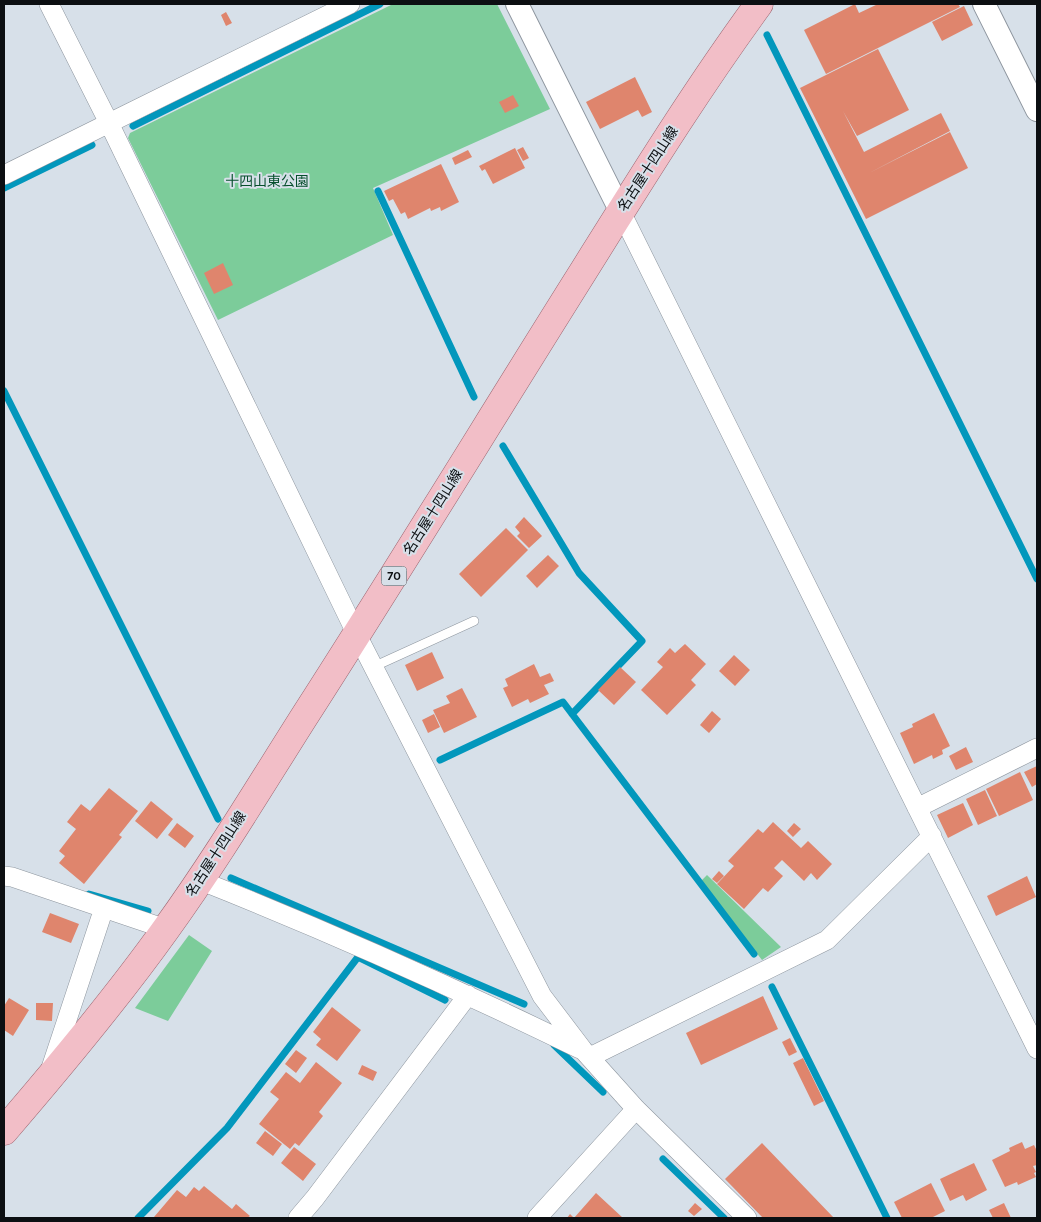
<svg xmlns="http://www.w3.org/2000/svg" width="1041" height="1222" viewBox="0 0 1041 1222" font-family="Karla,'Noto Sans JP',sans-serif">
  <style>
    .green { fill: #7ccc9a }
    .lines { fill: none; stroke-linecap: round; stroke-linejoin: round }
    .stream { stroke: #0297bc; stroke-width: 7 }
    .building { fill: #df856d }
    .service-casing { stroke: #8e969f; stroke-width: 10 }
    .minor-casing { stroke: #8e969f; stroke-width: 20 }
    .tertiary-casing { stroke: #8e969f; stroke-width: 24 }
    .primary-casing { stroke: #9c646f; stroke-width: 29 }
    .service { stroke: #fff; stroke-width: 9 }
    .minor { stroke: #fff; stroke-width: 19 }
    .tertiary { stroke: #fff; stroke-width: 22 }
    .primary { stroke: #f2bec7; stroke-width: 28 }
    .labels { text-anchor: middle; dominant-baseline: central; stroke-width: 4; stroke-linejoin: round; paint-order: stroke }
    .shield { fill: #d7e0e9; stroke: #494e52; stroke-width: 1 }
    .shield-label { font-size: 12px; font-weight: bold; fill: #0c0f12 }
    .street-label { font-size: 14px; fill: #0c0f12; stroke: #d7e0e9 }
    .park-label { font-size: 14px; fill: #074f2d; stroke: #d7e0e9 }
  </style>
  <rect width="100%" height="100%" fill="#d7e0e9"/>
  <path class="green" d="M 393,4 L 497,4 L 550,109 L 373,188 L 393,235 L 218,320 L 128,138 L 130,133 Z
    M 707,875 L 781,947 L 762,960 L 701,881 Z
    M 189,935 L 212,951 L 168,1021 L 135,1008 Z"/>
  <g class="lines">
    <path class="stream" d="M 767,35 L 1037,579
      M 133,126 L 380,4
      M 4,188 L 92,145
      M 378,191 L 474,397
      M 4,391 L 218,819
      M 503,446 L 579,573 L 642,641 L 572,714
      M 440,760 L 563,702 L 754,954
      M 231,878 L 524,1004
      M 89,894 L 148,911
      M 772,987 L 887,1218
      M 554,1045 L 603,1092
      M 663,1159 L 724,1218
      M 138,1218 L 227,1128 L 358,957 L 445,1000"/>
  </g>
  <path class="building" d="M 855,4 L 859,13 L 878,4 L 958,4 L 960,7 L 826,74 L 804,30 Z
    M 964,6 L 973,25 L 942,41 L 932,22 Z
    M 226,12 L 232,23 L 226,26 L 221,15 Z
    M 878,49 L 909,110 L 857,136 L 843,111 L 864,152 L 941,113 L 950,131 L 869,173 L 950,132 L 968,168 L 866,219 L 800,88 Z
    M 635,77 L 652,112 L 642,117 L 638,110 L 600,129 L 586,102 Z
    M 513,95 L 519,106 L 505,113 L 499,102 Z
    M 523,147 L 529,158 L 523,161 L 517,150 Z
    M 515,148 L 525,168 L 493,184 L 485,169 L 482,171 L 479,166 Z
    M 468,150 L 472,157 L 455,165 L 452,158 Z
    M 441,164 L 459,202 L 441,211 L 440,207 L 431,211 L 430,208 L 408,219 L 405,212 L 401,214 L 393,199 L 389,201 L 384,191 Z
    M 223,263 L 233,285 L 214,294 L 204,273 Z
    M 524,517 L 542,536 L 529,548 L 517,536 L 520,533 L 515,527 Z
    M 506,528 L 528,550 L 481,597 L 459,574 Z
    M 548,555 L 559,566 L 537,588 L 526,576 Z
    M 685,644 L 706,664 L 691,680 L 696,685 L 667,715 L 641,690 L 663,667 L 657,662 L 670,648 L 675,653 Z
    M 432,652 L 444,678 L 417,691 L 405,665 Z
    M 734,655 L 750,670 L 735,686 L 719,671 Z
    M 534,664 L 540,677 L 550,673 L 554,681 L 544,685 L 549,694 L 530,703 L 528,699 L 512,707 L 503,688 L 508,686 L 505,679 Z
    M 620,667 L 636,682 L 614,705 L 598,690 Z
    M 462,688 L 477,717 L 444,733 L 433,710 L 450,703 L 446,696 Z
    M 712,711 L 721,719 L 709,733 L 700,725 Z
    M 934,713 L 950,746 L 942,750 L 943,754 L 933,759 L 932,755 L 914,764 L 900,733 L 913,727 L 912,724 Z
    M 434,714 L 440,727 L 428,733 L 422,720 Z
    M 966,747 L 973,762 L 956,770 L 949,756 Z
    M 1037,766 L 1037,784 L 1032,787 L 1024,772 Z
    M 1020,772 L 1033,800 L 999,816 L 986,789 Z
    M 109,788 L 138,811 L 119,835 L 122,837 L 84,884 L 59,863 L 65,856 L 59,851 L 76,829 L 67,822 L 81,804 L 90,811 Z
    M 985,790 L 997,816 L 978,825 L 966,799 Z
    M 151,801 L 173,819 L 157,839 L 135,821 Z
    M 963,803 L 973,825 L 948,838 L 937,815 Z
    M 773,822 L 801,848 L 808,841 L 832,864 L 817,880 L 811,873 L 804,881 L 782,860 L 774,868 L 783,876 L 768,892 L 763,888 L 744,909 L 717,884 L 734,866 L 728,861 L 758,829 L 763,833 Z
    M 177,823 L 194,836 L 185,848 L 168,835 Z
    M 794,823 L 801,829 L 793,837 L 787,831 Z
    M 719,871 L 724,876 L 717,883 L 712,879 Z
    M 1027,876 L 1036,897 L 996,916 L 987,896 Z
    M 50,913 L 79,924 L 71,943 L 42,932 Z
    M 763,996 L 778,1029 L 701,1065 L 686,1033 Z
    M 9,998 L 29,1010 L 13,1036 L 4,1030 L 4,1006 Z
    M 36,1003 L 53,1003 L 52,1021 L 36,1020 Z
    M 332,1007 L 361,1030 L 337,1061 L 316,1045 L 321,1039 L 313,1032 Z
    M 790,1038 L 797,1052 L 789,1056 L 782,1042 Z
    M 296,1050 L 307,1058 L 296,1073 L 285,1064 Z
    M 803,1058 L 824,1101 L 814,1106 L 793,1063 Z
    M 316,1062 L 342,1083 L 319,1112 L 323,1116 L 299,1146 L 295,1143 L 290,1149 L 259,1124 L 279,1099 L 270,1092 L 286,1072 L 300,1083 Z
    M 362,1065 L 377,1072 L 373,1081 L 358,1074 Z
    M 265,1131 L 282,1144 L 273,1156 L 256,1143 Z
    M 1022,1142 L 1025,1149 L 1034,1145 L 1037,1151 L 1037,1165 L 1033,1166 L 1036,1172 L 1034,1173 L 1036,1177 L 1018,1185 L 1017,1182 L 1005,1187 L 992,1160 L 1010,1151 L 1009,1148 Z
    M 762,1143 L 834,1218 L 763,1218 L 725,1179 Z
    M 294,1147 L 316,1164 L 303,1181 L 281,1163 Z
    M 974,1163 L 987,1190 L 966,1201 L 963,1195 L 950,1201 L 940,1179 Z
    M 931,1183 L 945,1211 L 931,1218 L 902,1218 L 894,1202 Z
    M 204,1186 L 232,1209 L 236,1204 L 250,1216 L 247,1218 L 154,1217 L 177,1190 L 186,1197 L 194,1187 L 199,1191 Z
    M 596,1193 L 623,1218 L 567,1218 L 570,1214 L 574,1218 Z
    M 695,1203 L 702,1209 L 694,1216 L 688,1211 Z
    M 1004,1203 L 1011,1218 L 993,1218 L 989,1210 Z"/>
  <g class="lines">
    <g class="service-casing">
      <path id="service" d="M 373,667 L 474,621"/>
    </g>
    <g class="minor-casing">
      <path id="minor" d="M 49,4 L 109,123 L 357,635 L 542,996 L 583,1050 L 636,1109 L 747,1218
        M 4,175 L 350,4
        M 621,212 L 1037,1049
        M 917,808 L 1037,748
        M 4,876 L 12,877 L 166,929
        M 199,880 C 328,931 455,988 580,1049
        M 590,1057 L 827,940 L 932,836
        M 51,1068 L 104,908
        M 298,1218 L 315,1198 L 468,995
        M 537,1218 L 636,1109"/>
    </g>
    <g class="tertiary-casing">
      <path id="tertiary" d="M 517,4 L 621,212
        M 984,4 L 1037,110"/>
    </g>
    <g class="primary-casing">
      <path id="primary" d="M 4,1131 C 60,1066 116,999 166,929 C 215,861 259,788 304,717 C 396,574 485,428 576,283 C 635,189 693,94 759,4"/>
    </g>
    <use href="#service" class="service"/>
    <use href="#minor" class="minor"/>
    <use href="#tertiary" class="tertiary"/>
    <use href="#primary" class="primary"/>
  </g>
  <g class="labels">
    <rect class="shield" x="381.5" y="566.5" width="25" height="19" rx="4"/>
    <g class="shield-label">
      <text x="394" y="576">70</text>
    </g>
    <g class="street-label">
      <text transform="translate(648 169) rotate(-57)">名古屋十四山線</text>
      <text transform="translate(433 512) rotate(-58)">名古屋十四山線</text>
      <text transform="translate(216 854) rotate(-57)">名古屋十四山線</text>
    </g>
    <g class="park-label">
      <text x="267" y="181">十四山東公園</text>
    </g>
  </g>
  <rect width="1041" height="1222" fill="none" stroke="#0c0f12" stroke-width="10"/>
</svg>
